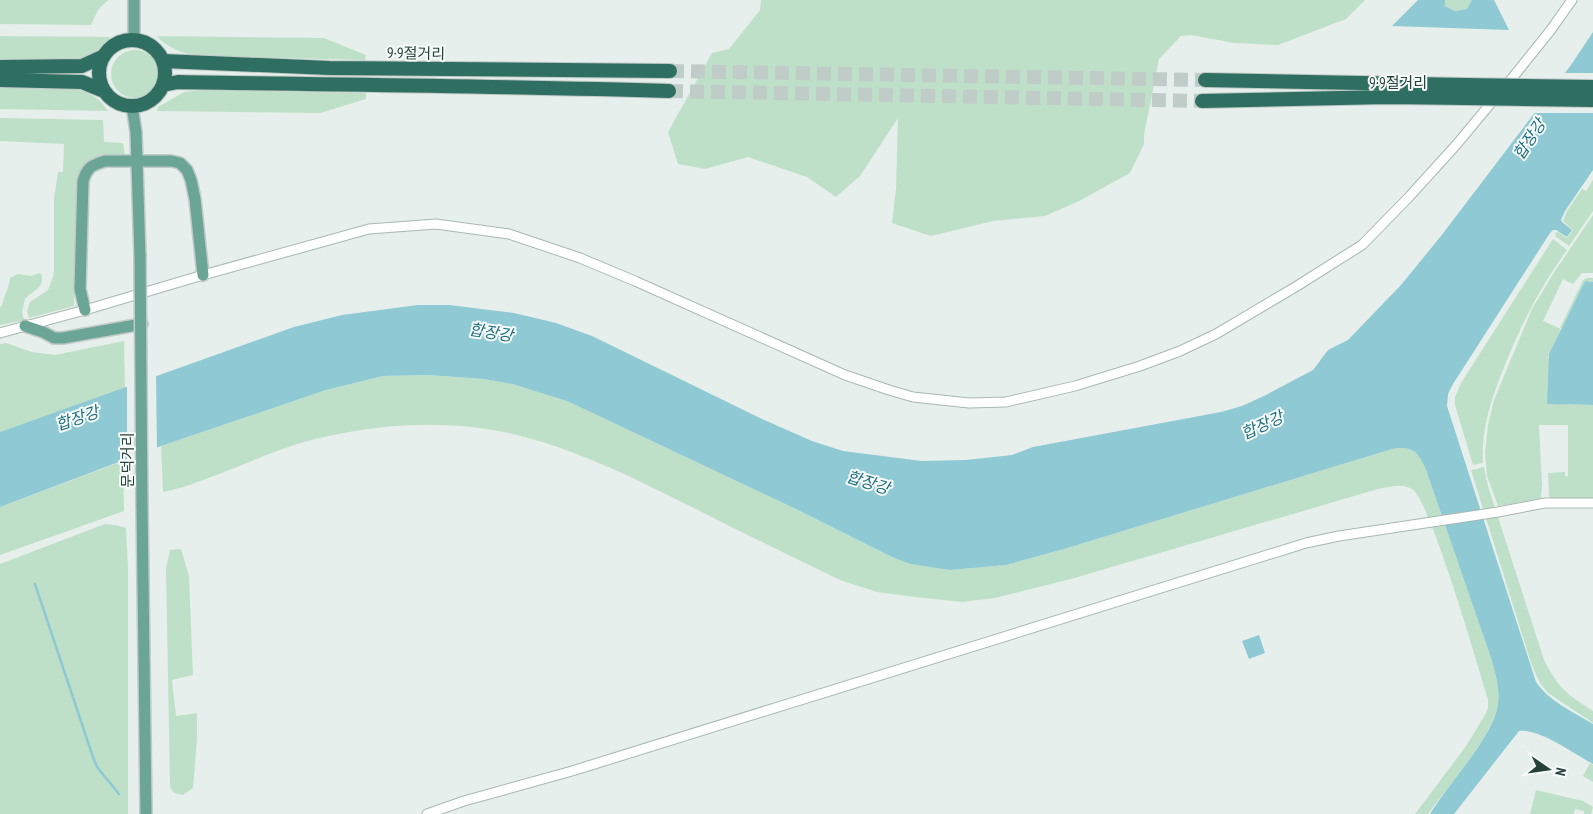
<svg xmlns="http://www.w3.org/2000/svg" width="1593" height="814" viewBox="0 0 1593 814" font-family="'PT Sans Narrow','Noto Sans KR',sans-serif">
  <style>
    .green { fill: #bfe0c8 }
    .water { fill: #8ec9d4 }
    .pier { fill: #e6efeb }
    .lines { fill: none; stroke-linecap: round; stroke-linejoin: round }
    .stream { stroke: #8ec9d4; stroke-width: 2.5 }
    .highway-tunnel { stroke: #bfccc8; stroke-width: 14; stroke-dasharray: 14 7; stroke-linecap: butt }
    .minor-casing { stroke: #a8b8b2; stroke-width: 11 }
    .major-casing { stroke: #c2cac8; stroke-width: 14 }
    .highway-casing { stroke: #c2cac8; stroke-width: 16 }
    .minor { stroke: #fff; stroke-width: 9 }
    .major { stroke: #6aa596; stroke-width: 11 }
    .highway { stroke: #2f6f62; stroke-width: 14 }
    .major-bridge-casing { stroke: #c2cac8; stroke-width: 14; stroke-linecap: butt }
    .highway-bridge-casing { stroke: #c2cac8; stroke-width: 16; stroke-linecap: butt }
    .major-bridge { stroke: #6aa596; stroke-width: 11 }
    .highway-bridge { stroke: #2f6f62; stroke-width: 14 }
    .labels { text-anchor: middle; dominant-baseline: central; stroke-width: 4; stroke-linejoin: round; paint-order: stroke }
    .street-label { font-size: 15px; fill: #24423a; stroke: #f7fbf9 }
    .water-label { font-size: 16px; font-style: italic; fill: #1c6f80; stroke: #f7fbf9 }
  </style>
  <rect width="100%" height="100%" fill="#e6efeb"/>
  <path class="green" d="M 0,0 L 108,0 L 98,10 L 91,25 L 0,24 Z
    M 761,0 L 1365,0 L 1346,19 L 1278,45 L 1234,43 L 1191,35 L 1181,36 L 1159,59 L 1144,135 L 1144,144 L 1130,173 L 1079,201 L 1045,216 L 993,221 L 931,236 L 892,223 L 896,189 L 898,118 L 860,176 L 836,197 L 807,177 L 748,157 L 705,169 L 678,164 L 668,132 L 712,53 L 729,49 L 760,10 Z
    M 1445,0 L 1472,0 L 1467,9 L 1455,11 L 1445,6 Z
    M 0,36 L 110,37 C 101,52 85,58 69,60 L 0,59 Z
    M 157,36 L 324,38 L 366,55 L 365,60 L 196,56 C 183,53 165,47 157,36 Z
    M111 74a24 24 0 1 1 48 0a24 24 0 1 1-48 0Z
    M 0,86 C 14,87 29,87 43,87 C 68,87 93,87 108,111 L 0,109 Z
    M 205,90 L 366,93 L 366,99 L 320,113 L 157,111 L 158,107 L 184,92 Z
    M 0,118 L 103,120 L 104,142 L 123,143 L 125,156 L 94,158 L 86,165 L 77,222 L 74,306 L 29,318 L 27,311 L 30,302 L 48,290 L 54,274 L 54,198 L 58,172 L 63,172 L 64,144 L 0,141 Z
    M 1593,180 L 1593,211 L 1569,246 L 1555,236 L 1556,234 L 1554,233 L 1558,232 L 1567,238 L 1573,230 L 1563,221 L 1567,211 L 1582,189 L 1586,191 Z
    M 1593,215 L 1593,273 L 1582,273 L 1573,284 L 1563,279 L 1543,321 L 1561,329 L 1548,357 L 1568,405 L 1593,405 L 1593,499 L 1552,499 L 1549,496 L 1548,473 L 1565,472 L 1565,476 L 1568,476 L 1568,425 L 1539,425 L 1542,484 L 1541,498 L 1537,500 L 1498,506 L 1487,476 L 1485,453 L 1488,425 L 1494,400 L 1532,309 L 1553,274 Z
    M 1553,239 L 1567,250 C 1541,286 1524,319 1507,360 C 1493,394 1481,426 1483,463 L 1473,465 L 1455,405 L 1455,397 L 1461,383 Z
    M 39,273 L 42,275 C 43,290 34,289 25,299 L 22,312 L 24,320 L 0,325 L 0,307 L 2,306 C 4,295 9,289 10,278 L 18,274 L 31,276 Z
    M 1587,278 L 1593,278 L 1593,282 L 1585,281 L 1562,328 L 1560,328 L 1583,280 Z
    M 124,341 L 125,388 L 0,432 L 0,344 L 6,343 L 32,352 L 55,355 Z
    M 428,375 L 484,379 L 512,384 L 567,401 L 798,510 L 892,557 L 950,570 L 1006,565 L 1064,549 L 1392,449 C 1412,445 1419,452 1426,470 L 1490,655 C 1495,671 1500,687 1498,704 C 1494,734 1447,788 1428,814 L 1415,814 L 1466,746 L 1485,715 L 1488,708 L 1488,699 C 1479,670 1429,497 1412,489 C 1402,483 1389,487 1378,489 L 1071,579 L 995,598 L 962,602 L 915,597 L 877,592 L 840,580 C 791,556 742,533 694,508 C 630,476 557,439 486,429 C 432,421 378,425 324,437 C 281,446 241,467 200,481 C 188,486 176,489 163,492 L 161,446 L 326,390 L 383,376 Z
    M 123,461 L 124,511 L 0,555 L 0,507 Z
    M 1484,467 L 1488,486 L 1544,660 C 1559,689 1567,694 1593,711 L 1593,723 L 1548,693 L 1540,683 L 1531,663 L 1471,470 Z
    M 105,524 L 116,525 L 126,528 L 128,568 L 128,814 L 0,814 L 0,564 Z
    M 181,549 L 189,576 L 193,675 L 172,680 L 176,716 L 197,713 L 197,739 L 193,788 L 183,795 L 174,793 L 170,787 L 166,568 L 170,550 Z
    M 1590,763 L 1593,765 L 1593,782 L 1583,776 Z
    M 1536,790 L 1583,801 L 1593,807 L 1591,814 L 1584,814 L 1584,811 L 1575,809 L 1574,814 L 1530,814 Z"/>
  <path class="water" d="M 1418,0 L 1445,0 L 1445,6 L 1455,11 L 1467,9 L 1472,0 L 1494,0 L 1509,30 L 1392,26 Z
    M 1593,32 L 1593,170 L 1565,211 L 1561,220 L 1562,222 L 1572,230 L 1567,237 L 1556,230 L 1553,230 L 1550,233 L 1453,384 L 1448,394 L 1447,406 L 1536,682 C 1549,701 1573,712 1593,724 L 1593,764 C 1574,754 1539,728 1519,731 L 1454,814 L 1430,814 C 1448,784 1494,736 1498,704 C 1500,687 1495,671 1490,655 L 1426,470 C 1419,452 1412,445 1392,449 L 1064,549 L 1006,565 L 950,570 L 911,564 L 892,557 L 798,510 L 567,401 L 512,384 L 484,379 L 428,375 L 383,376 L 326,390 L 161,446 L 0,507 L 0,432 L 294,327 L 342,315 L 418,305 L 449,305 L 514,313 L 556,323 L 592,336 L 762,419 L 812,441 L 843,451 L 922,461 L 966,460 L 1012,455 L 1033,447 L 1221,412 L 1242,406 L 1266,395 L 1313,370 L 1328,350 L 1348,340 L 1401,285 L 1441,236 L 1571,65 Z
    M 1585,281 L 1593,282 L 1593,405 L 1547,404 L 1549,354 Z
    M 1259,635 L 1265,653 L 1249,659 L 1242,641 Z"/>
  <path class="pier" d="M 1562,73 L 1593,73 L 1593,113 L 1531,113 Z
    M 156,374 L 157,451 L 127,462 L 127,384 Z"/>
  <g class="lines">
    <path class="stream" d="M 35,584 L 93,757 L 97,767 L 119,794"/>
    <path class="highway-tunnel" d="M 670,71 L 1205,80
      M 669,91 L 1202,101"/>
    <g class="minor-casing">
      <path id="minor" d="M 1505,87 L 1550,31 L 1572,0
        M 0,333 L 85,310 L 203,275 L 369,229 L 436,224 L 509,234 L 580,258 L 635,281 L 845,375 L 889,390 L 913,397 L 969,403 L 1006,402 L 1075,386 L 1140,366 L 1180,351 L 1216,334 L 1297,286 L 1362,245 L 1408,198 L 1457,144 L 1496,97
        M 427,814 L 464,801 L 572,771 L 1306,543 L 1339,536 L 1498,512 L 1545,503 L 1593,503"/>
    </g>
    <g class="major-casing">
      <path id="major" d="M 134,0 L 134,40
        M 132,106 L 136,132 L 140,256
        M 85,310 L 80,289 L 83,181 C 87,167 92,165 105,161 L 171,161 L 180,163 L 187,170 L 191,180 L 195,199 L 203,275
        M 25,326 L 43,332 L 54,338 L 63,338 L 142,324
        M 142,505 L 146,814"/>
    </g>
    <g class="highway-casing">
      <path id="highway" d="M99 73a33 33 0 1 1 66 0a33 33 0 1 1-66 0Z
        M 163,61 L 329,68 L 670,71
        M 0,67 L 82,66 L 104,56
        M 0,80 L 82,82 L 104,91
        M 1205,80 L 1466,85
        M 163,85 L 178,82 C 342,85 505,86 669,91
        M 1202,101 L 1388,97 L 1466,98"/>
    </g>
    <use href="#minor" class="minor"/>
    <use href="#major" class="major"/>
    <use href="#highway" class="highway"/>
    <g class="major-bridge-casing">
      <path id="major-bridge" d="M 140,256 L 142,505"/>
    </g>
    <g class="highway-bridge-casing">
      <path id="highway-bridge" d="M 1466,85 L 1593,87
        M 1466,98 L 1593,100"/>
    </g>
    <use href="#major-bridge" class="major-bridge"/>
    <use href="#highway-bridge" class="highway-bridge"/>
  </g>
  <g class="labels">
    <g class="street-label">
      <text transform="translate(416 53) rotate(1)">9·9절거리</text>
      <text x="1398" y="82">9·9절거리</text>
      <text transform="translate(127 460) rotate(-90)">문덕거리</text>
    </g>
    <g class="water-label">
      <text transform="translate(1529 139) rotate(-56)">합장강</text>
      <text transform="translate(491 332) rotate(9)">합장강</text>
      <text transform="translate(77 418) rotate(-19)">합장강</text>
      <text transform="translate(1262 425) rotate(-25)">합장강</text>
      <text transform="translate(868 482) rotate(17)">합장강</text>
    </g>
  </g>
  <g transform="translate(1548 769) rotate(103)" stroke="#f7fbf9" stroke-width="4" paint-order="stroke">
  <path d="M0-4L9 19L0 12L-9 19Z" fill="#24423a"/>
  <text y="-8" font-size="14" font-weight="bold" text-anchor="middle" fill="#24423a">N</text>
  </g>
</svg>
